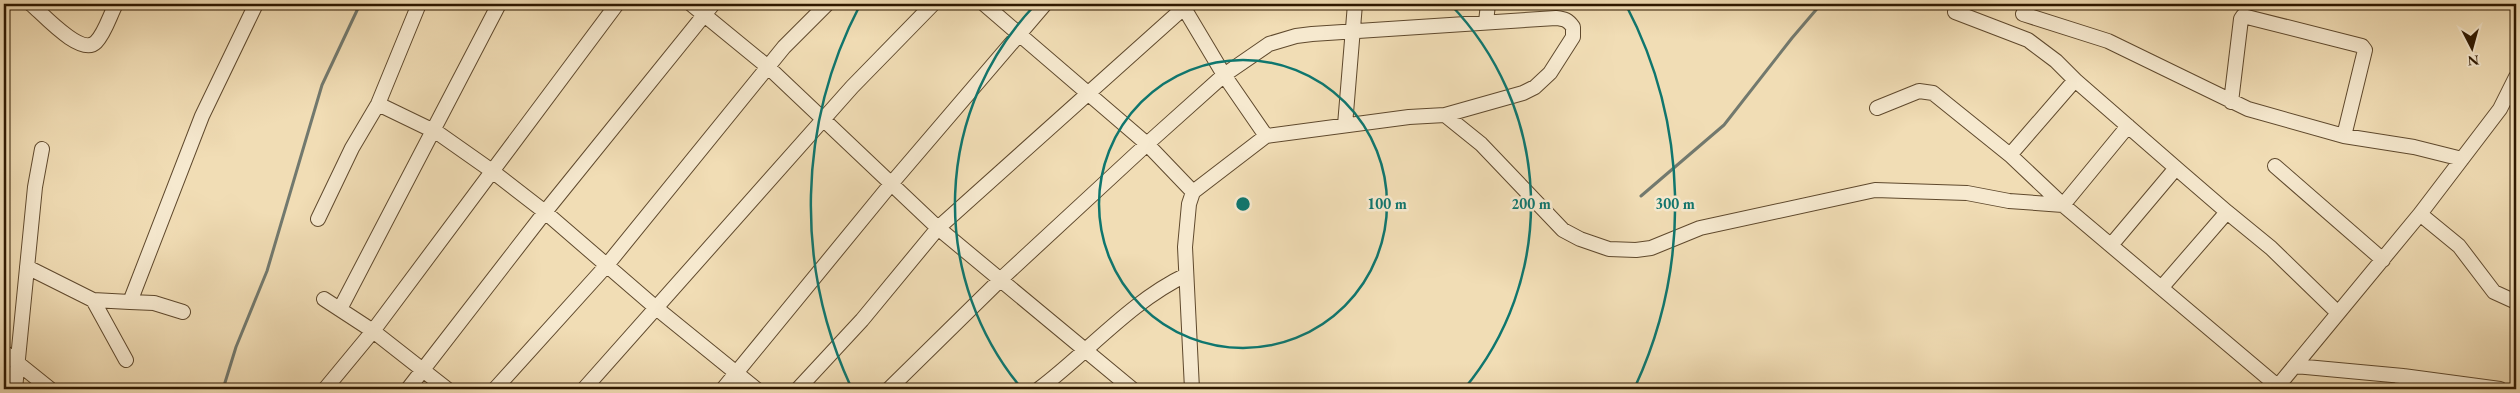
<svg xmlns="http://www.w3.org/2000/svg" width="2520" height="393" viewBox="0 0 2520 393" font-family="'EB Garamond',serif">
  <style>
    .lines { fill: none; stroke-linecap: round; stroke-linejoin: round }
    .stream { stroke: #72796e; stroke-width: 3 }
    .minor-casing { stroke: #5f492d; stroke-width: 16 }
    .minor { stroke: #f6e9cf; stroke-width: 14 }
    .ring { fill: none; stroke: #0f766e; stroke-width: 2.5 }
    .centre { fill: #0f766e; stroke: #f6e9cf; stroke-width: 2.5 }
    .ring-label { font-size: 15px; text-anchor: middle; font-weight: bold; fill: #0f766e; stroke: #f6e9cf; stroke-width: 5; stroke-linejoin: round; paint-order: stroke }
  </style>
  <rect width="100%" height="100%" fill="#f1ddb5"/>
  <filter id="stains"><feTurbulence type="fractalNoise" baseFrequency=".004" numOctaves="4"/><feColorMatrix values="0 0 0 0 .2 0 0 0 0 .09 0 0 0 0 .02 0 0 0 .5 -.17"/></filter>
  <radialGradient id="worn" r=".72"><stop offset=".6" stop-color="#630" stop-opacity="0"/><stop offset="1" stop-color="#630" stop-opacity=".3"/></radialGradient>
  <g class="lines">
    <path class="stream" d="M 1641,196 L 1724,125 L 1792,38 L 1821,4
      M 223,389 L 236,347 L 267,271 L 322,85 L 360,4"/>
    <g class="minor-casing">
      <path id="minor" d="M 31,4 C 43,14 81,57 96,42 C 105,33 110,15 116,4
        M 691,4 L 768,67 L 938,228 L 1132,389
        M 984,4 L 1147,144 L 1193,192
        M 1184,8 L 1224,75 L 1266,136
        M 1955,12 L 2028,40 L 2056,61 L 2075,80
        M 2023,14 L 2108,41 L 2248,109 L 2344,136 L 2414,147 L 2462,159
        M 1486,22 L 1488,4
        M 2231,102 L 2241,19 L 2243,16 L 2362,46 L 2365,50 L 2344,136
        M 378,104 L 438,133 L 492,171 L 545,212 L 655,307 L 756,389
        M 1877,108 L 1919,91 L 1933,93 L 2010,155 L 2063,205 L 2281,389
        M 1445,115 L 1481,144 L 1563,230 L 1580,239 L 1609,249 L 1636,250 L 1651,248 L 1700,228 L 1875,190 L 1967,193 L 2009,201 L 2063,205
        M 1345,125 L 1355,4
        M 2010,155 L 2075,80 L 2176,168 L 2112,244
        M 2275,166 L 2383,260
        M 2176,168 L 2227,212
        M 2063,205 L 2128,126
        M 2420,214 L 2459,246 L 2494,292 L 2516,302
        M 318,219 L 352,148 L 378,104 L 419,4
        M 27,267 L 93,300 L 126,360
        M 2162,287 L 2227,212 L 2271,248 L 2338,313
        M 324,299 L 373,331 L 447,389
        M 93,300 L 130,302 L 202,116 L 256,4
        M 130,302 L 154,303 L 183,312
        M 340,309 L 499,4
        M 4,352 L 50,389
        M 2295,366 L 2403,376 L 2500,389
        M 2278,386 L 2420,214 L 2500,109 L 2516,77
        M 15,389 L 35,187 L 42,149
        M 325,389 L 373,331 L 617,4
        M 408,389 L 545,212 L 713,4
        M 495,389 L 607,265 L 784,47 L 827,4
        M 584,389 L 852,87 L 933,4
        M 723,389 L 891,184 L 1045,4
        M 798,389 L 862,320 L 938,228 L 1188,4
        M 889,389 L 1001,279 L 1147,144 L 1224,75 L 1269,44 L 1296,36 L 1312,34 L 1556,18 C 1565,19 1568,20 1573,27 L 1573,37 L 1550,73 L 1535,87 L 1523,93 L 1445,115 L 1409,117 L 1266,136 L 1193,192 L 1189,204 L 1185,247 L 1192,389
        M 1039,389 C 1087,353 1131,301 1186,275
        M 2401,389 L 2403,376"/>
    </g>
    <use href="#minor" class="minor"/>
  </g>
  <g class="ring">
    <circle cx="1243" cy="204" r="144"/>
    <path d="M1022 389A288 288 0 0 1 1036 4M1450 4A288 288 0 0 1 1464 389"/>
    <path d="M851 387A432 432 0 0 1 860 5M1626 5A432 432 0 0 1 1635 387"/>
  </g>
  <circle cx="1243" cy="204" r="8" class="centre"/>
  <g class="ring-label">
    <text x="1387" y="209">100 m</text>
    <text x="1531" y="209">200 m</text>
    <text x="1675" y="209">300 m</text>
  </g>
  <rect width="2520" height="393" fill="none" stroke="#f1ddb5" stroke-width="20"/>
  <rect x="5" y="5" width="2510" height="383" fill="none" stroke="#2e1800" stroke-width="2.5"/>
  <rect x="10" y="10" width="2500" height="373" fill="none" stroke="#2e1800"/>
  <g transform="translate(2472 48) rotate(174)" stroke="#f6e9cf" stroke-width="4" paint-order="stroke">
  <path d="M0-4L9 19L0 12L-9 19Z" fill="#2e1800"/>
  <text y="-8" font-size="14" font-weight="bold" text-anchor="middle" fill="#2e1800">N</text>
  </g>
  <rect width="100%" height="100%" filter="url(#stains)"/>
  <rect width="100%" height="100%" fill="url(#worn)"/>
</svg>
